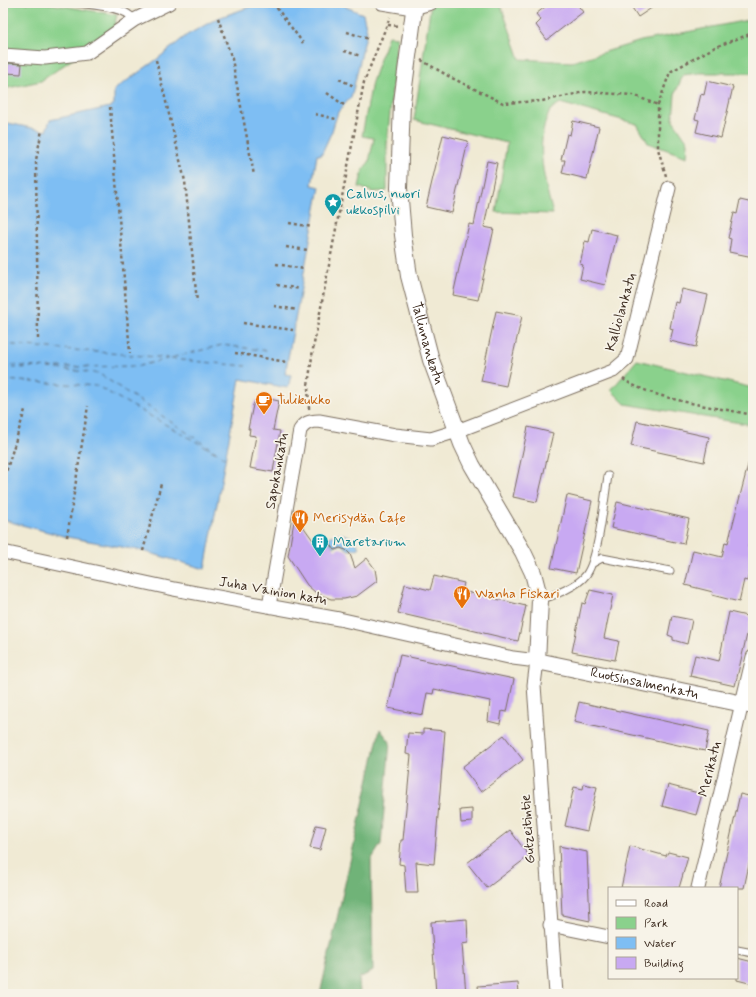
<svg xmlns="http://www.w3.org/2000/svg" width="756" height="997" viewBox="0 0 756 997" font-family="Mynerve,sans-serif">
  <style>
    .green { fill: #8ad18c; stroke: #627e55 }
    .forest { fill: #6fb378; stroke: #556e4b }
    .water { fill: #7ebef3; stroke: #5c7488 }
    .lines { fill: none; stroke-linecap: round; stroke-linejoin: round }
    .ferry { stroke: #4f565e; stroke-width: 1; stroke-dasharray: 5 4; stroke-linecap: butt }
    .building { fill: #c8a9f2 }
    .service-casing { stroke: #7a6d5e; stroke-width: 9 }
    .minor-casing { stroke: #7a6d5e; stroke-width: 15 }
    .tertiary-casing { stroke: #7a6d5e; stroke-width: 18 }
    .path { stroke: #7a6d5e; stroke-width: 2.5; stroke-dasharray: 3 3; stroke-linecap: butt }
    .service { stroke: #fff; stroke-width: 7 }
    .minor { stroke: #fff; stroke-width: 13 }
    .tertiary { stroke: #fff; stroke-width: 16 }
    .labels { text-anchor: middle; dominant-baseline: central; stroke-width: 3.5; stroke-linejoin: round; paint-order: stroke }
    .culture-label { font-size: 14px; fill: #0d838f; stroke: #f7f3e8; text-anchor: start }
    .street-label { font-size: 14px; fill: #3b2a1e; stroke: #f7f3e8 }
    .food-label { font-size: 14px; fill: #c56008; stroke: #f7f3e8; text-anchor: start }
  </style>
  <rect width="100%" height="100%" fill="#f7f3e8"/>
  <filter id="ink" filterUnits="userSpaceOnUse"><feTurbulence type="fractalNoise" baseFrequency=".025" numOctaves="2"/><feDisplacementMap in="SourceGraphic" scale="8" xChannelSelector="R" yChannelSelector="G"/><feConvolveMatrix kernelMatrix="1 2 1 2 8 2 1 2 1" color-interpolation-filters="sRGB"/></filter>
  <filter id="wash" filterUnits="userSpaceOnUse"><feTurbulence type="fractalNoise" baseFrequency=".012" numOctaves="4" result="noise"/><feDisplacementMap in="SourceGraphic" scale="16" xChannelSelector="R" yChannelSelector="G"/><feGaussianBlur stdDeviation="0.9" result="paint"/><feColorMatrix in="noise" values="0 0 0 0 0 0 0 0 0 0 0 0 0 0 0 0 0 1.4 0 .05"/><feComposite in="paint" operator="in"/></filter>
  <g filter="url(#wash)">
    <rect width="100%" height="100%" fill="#f0ead4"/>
    <path class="green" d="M 3,3 L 45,3 L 117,15 L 113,31 L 41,81 L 3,89 Z
      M 431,3 L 500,3 L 520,59 L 572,62 L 641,41 L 753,19 L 753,73 L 700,73 L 683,75 L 675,94 L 673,120 L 688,142 L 687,157 L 648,143 L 637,124 L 560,103 C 556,106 550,109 549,113 C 534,145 545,183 553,214 L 496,212 L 507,143 L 414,120 Z
      M 388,36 L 397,37 L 387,144 L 387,191 L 373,192 L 359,187 L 363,169 L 369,162 L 374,138 L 362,136 L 372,82 Z
      M 637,360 L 753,388 L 753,425 L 625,404 L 611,390 Z"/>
    <path class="forest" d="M 380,729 L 390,742 L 381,844 L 371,860 L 373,971 L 359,978 L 360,994 L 320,994 Z"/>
    <path class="water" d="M 261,3 L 344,3 L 346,7 L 363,14 L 367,31 L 354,86 L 351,97 L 338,112 L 332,131 L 321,155 L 317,155 L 312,185 L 320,187 L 285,374 L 291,375 L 288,388 L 240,379 L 205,569 L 143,551 L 67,537 L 3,520 L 3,122 L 46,131 L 50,120 L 110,107 L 114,104 L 114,90 L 156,60 L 187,35 L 218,18 Z
      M 339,534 C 349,534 356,539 359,548 L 349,550 L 341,544 L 333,547 L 327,539 L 331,536 Z"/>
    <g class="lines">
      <path class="ferry" d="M 3,344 L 168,358
        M 171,359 L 246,366
        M 3,364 L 35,367
        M 3,368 L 139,366 L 222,345 L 269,351
        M 48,368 L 98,373 L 225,458
        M 3,380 L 97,386 L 218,454"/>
    </g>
    <g id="blocks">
      <path class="building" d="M 550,3 L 576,3 L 583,12 L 547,40 L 536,25 L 541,20 L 536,14 Z
        M 629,3 L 659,3 L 638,17 Z
        M 8,63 L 22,64 L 21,74 L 6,73 Z
        M 707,81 L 733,87 L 721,138 L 696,132 L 699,120 L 695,119 L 701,94 L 704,95 Z
        M 573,121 L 599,127 L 587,179 L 562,173 L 565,160 L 561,160 L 567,134 L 570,135 Z
        M 443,135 L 468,141 L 452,213 L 426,207 Z
        M 487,161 L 497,163 L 484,227 L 494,229 L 478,300 L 453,295 L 469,224 L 474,225 Z
        M 740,200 L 753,203 L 753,257 L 729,252 L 731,239 L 728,238 L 734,213 L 737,214 Z
        M 592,229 L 617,235 L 605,285 L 580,279 L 583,265 L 580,264 L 585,241 L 589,242 Z
        M 682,289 L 708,295 L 696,347 L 670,341 L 673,329 L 670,328 L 675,302 L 679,303 Z
        M 496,311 L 522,316 L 506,386 L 481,381 Z
        M 260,397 L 279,401 L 273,430 L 280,431 L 273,472 L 250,468 L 256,436 L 249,435 L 250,429 L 248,429 L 253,405 L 256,400 L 260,401 Z
        M 637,421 L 709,437 L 704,462 L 631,446 Z
        M 528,427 L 553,433 L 537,502 L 513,497 Z
        M 749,461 L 753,462 L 753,527 L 748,547 L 753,549 L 753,559 L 747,581 L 744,580 L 739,602 L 712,595 L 713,592 L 685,585 L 693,550 L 722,557 L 725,542 L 728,543 Z
        M 567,495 L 592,501 L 576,573 L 551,568 Z
        M 617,502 L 689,519 L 684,544 L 611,528 Z
        M 295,515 L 315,543 L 324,535 L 335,550 L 340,548 L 346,550 L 350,554 L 355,568 L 367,558 L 375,569 L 377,581 L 357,596 L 344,599 L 331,599 L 316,593 L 307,585 L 288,556 Z
        M 434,576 L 464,583 L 462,591 L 526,606 L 518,641 L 398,613 L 405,584 L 430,590 Z
        M 590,590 L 613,595 L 604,638 L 619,641 L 615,660 L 572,652 L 582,603 L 585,604 Z
        M 729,612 L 751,617 L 735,686 L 690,676 L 695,655 L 719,661 Z
        M 672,616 L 692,620 L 687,644 L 673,640 L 673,637 L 668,635 Z
        M 400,655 L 514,679 L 507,712 L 502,711 L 500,724 L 488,721 L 490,701 L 434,689 L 433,694 L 427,693 L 423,715 L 388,708 Z
        M 579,702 L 709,731 L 705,751 L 574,722 Z
        M 423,729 L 445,731 L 434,864 L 416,862 L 418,893 L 406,893 L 404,865 L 399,864 L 401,840 L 403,840 L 411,755 L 406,754 L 408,733 L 423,734 Z
        M 504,735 L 523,760 L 481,792 L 462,767 Z
        M 584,784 L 597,787 L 587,831 L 565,826 L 574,787 L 583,789 Z
        M 668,785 L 702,794 L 696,815 L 662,806 Z
        M 740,794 L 753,797 L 753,846 L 744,888 L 719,888 Z
        M 472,809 L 472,822 L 461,823 L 460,810 Z
        M 316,825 L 326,827 L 320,850 L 310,848 Z
        M 510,830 L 529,856 L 487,888 L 467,863 Z
        M 559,846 L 587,852 L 590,921 L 562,915 Z
        M 630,846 L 666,856 L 668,852 L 688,857 L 679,888 L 621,888 Z
        M 467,919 L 468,943 L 462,944 L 466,994 L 436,994 L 431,922 Z
        M 737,958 L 753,962 L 753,984 L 737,980 Z
        M 518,983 L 519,994 L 479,994 L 478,986 Z"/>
    </g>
  </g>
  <g filter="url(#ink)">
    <use href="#blocks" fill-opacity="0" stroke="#7a6d5e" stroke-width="1"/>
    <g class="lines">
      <g class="service-casing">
        <path id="service" d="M 78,3 C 92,5 128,7 134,20
          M 593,563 L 602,558 L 670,571
          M 540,600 C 554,595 577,587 586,575 C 599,558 604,499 608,476
          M 737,950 L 753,953"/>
      </g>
      <g class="minor-casing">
        <path id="minor" d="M 382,3 L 413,8 L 431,3
          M 3,55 L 45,58 L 87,53 L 134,20 L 169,3
          M 3,552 L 174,589 L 339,619 L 513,658 L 537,661 L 534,685 L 556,994
          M 269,606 L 300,430 C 305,423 309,421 319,421 L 395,435 L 431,439 L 457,431 L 613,371 L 627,359 L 669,188
          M 698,888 L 753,657
          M 550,925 L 609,937"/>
      </g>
      <g class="tertiary-casing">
        <g id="tertiary">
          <path id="s1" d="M 415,3 L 402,102 L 399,188 L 403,235 L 409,276 L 431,360 L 462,444 L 472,465 L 523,552 L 533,573 L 540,600 L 537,661 L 753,706"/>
        </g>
      </g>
      <path class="path" d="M 273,3 L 303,43
        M 218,18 L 232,59 L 254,175
        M 388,25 L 399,26
        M 347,32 L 369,39
        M 344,51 L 361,56
        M 156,60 L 185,181 L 197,302
        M 421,60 L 450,77 L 503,103 L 542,101 L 585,92 L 633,95 L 658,105
        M 339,79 L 354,86
        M 327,93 L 344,105
        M 110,107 L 130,353
        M 315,114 L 336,119
        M 666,176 L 658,149 L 658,105 L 670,72 L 715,47 L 753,33
        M 289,223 L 312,227
        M 286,247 L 308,250
        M 276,264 L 304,269
        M 277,285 L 300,289
        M 274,306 L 297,310
        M 243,323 L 293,330
        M 38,339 L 36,160 L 42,130
        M 235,353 L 287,362
        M 623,379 C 653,400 716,407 753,415
        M 309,409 L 308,386 L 313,349 L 364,82 L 390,17
        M 3,482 L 25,410
        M 67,537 L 88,406
        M 143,551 L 161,484"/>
      <use href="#service" class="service"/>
      <use href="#minor" class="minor"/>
      <use href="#tertiary" class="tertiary"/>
    </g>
  </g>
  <defs>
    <g id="sight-pin" transform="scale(0.9)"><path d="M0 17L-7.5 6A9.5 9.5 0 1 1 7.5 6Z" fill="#0f9aa8" stroke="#f7f3e8"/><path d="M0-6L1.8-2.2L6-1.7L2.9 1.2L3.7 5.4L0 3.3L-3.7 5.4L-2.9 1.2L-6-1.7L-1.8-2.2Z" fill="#fff"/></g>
    <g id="cafe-pin" transform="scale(0.9)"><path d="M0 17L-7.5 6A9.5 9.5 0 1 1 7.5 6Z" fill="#e8710a" stroke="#f7f3e8"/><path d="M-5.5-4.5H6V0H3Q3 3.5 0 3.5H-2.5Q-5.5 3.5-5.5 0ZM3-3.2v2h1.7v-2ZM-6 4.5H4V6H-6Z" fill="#fff"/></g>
    <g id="restaurant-pin" transform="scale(0.9)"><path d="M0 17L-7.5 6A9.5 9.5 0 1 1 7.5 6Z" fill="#e8710a" stroke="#f7f3e8"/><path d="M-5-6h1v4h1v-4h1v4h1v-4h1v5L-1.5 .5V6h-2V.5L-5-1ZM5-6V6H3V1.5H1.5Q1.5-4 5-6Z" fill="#fff"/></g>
    <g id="building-pin" transform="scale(0.9)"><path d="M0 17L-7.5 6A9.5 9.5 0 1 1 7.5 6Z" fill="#0f9aa8" stroke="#f7f3e8"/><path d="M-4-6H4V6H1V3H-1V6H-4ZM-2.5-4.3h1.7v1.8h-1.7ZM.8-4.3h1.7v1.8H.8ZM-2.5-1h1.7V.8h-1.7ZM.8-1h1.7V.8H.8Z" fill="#fff"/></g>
  </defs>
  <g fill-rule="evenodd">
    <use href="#sight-pin" x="333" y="202"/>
    <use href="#cafe-pin" x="264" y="400"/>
    <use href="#restaurant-pin" x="300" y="518"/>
    <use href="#building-pin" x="320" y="542"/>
    <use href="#restaurant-pin" x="462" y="594"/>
  </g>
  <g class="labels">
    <g class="culture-label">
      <text x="346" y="194">Calvus, nuori<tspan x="346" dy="16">ukkospilvi</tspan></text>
      <text x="333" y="542">Maretarium</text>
    </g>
    <g class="street-label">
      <text transform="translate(621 312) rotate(-74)">Kalliolankatu</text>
      <text stroke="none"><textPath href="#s1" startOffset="344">Tallinnankatu</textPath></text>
      <text transform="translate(277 471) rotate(-80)">Sapokankatu</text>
      <text transform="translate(273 591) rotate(10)">Juha Vainion katu</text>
      <text stroke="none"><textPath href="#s1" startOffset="797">Ruotsinsalmenkatu</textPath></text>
      <text transform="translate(710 769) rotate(-76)">Merikatu</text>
      <text transform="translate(528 829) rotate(-94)">Gutzeitintie</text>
    </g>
    <g class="food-label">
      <text x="277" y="400">Tulikukko</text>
      <text x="313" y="518">Merisydän Cafe</text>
      <text x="475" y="594">Wanha Fiskari</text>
    </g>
  </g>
  <rect width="756" height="997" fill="none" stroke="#f7f3e8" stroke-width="16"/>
  <rect x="608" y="887" width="130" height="92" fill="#f7f3e8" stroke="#aca397"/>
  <rect x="616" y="900" width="20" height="6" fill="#ffffff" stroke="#aca397"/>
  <text x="644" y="907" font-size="12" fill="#3b2a1e">Road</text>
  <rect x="616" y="917" width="20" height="12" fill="#8ad18c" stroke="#aca397"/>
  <text x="644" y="927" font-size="12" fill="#3b2a1e">Park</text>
  <rect x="616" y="937" width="20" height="12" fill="#7ebef3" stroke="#aca397"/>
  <text x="644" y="947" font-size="12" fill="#3b2a1e">Water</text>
  <rect x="616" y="957" width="20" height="12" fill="#c8a9f2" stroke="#aca397"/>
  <text x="644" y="967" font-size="12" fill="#3b2a1e">Building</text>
</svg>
